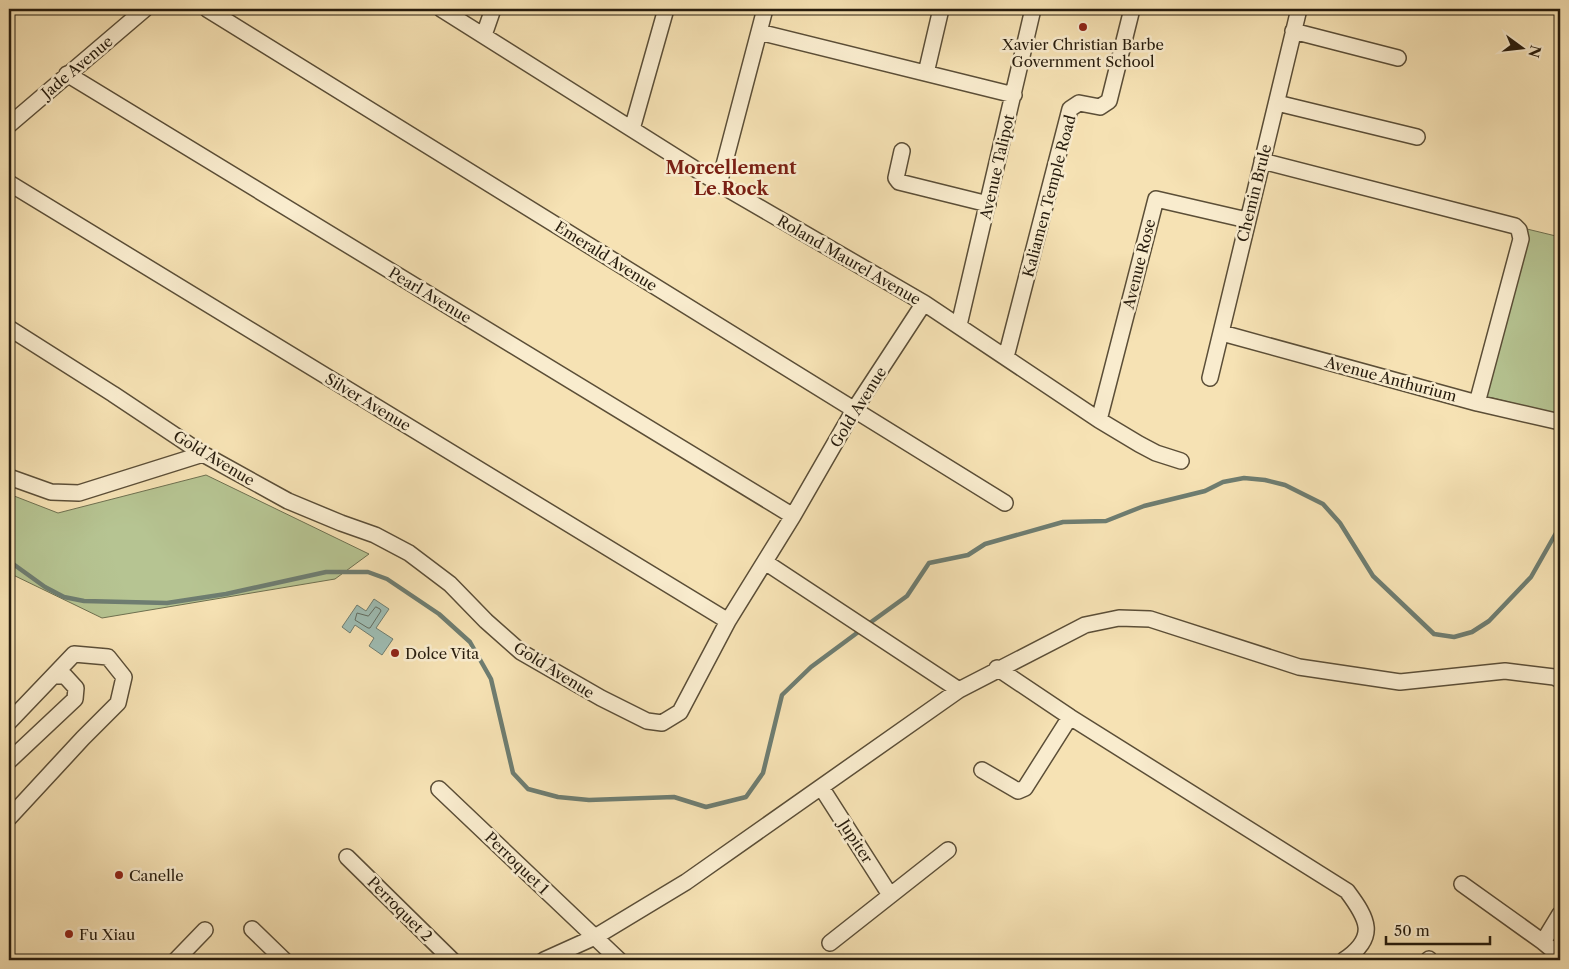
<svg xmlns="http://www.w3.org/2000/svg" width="1569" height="969" viewBox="0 0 1569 969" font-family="'Libre Caslon Text',serif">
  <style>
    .green { fill: #b6c492; stroke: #6e7050 }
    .water { fill: #9ebdb4; stroke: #6e7d71 }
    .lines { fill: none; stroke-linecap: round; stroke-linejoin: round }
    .shore { stroke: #626c60; stroke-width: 1 }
    .stream { stroke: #6e7d71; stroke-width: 4.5 }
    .minor-casing { stroke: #5b4e37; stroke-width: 18 }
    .minor { stroke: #f9ecce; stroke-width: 15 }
    .poi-dot { fill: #8f2418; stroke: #f9ecce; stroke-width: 2 }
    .labels { text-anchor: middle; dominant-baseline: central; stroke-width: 5; stroke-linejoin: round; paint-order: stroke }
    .poi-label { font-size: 15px; fill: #271c0d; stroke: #f9ecce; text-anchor: start }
    .street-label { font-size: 15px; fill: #271c0d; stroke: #f9ecce }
    .quarter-label { font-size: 18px; font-weight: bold; fill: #7a1f14; stroke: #f9ecce }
  </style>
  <rect width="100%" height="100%" fill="#f6e2b4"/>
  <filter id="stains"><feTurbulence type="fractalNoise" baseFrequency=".004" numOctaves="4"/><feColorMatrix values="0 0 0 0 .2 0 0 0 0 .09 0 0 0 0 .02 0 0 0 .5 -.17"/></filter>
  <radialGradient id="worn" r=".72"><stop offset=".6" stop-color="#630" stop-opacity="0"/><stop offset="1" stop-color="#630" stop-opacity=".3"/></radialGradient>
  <path class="green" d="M 1527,229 L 1560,237 L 1560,415 L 1485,396 Z
    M 206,475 L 369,554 L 335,579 L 102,618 L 9,573 L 9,494 L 58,513 Z"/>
  <path class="water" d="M 374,599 L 389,609 L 376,628 L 393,639 L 382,655 L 369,646 L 374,638 L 355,625 L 350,633 L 342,627 L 357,605 L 366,611 Z"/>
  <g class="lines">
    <path class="shore" d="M 376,607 L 380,609 L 381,611 L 370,628 L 368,628 L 355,620 L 357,613 L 368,616 Z"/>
    <path class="stream" d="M 9,561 L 45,587 L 64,597 L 84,601 L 167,603 L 226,594 L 326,572 L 368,572 L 387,579 L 439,614 L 470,642 L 491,679 L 513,773 L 528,789 L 558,797 L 589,800 L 674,797 L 706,807 L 746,797 L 763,773 L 782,695 L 811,667 L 861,630
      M 867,625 L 907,596 L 929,563 L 968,555 L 985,544 L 1063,522 L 1106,521 L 1144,506 L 1205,491 L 1223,482 L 1244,478 L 1265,480 L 1285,485 L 1323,504 L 1340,523 L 1373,576 L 1434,634 L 1454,637 L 1472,632 L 1489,621 L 1531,577 L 1560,526"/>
    <g class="minor-casing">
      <path id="minor" d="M 207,9 L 1005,503
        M 441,9 L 719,184 L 924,303 L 1099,420 L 1139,444 L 1156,453 L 1181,461
        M 1293,31 L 1398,58
        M 759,32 L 1014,95
        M 484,35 L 493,9
        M 926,73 L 941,9
        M 67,74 L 793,516
        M 1277,103 L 1417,137
        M 9,125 L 145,9
        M 632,129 L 666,9
        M 902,151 L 896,178 L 899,182 L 988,204
        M 1262,161 L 1515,226 L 1519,230 L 1521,239 L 1477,403
        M 9,183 L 728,621
        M 719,184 L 765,9
        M 959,325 L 1033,9
        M 9,328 L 113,394 L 203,454 L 288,501 L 341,523 L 375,535 L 409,553 L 450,584 L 486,621 L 521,652 L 601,698 L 647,721 L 662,723 L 680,712 L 728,621 L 793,516 L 854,410 L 924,303
        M 1222,333 L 1477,403 L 1560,422
        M 1006,357 L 1070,109 L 1079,103 L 1100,107 L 1109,101 L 1132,9
        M 1210,378 L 1299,9
        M 1099,420 L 1156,199 L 1247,220
        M 9,477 L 51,492 L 79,493 L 203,454
        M 765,562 L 959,690
        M 997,668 L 1070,717 L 1347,891 C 1368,919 1378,937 1344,960
        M 9,722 L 53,676 L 65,676 L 76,688 L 75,699 L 9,761
        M 982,770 L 1018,791 L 1025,788 L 1070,717
        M 821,787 L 890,895
        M 439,789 L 619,960
        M 9,818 L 83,738 L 118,703 L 124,677 L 108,657 L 74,654 L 53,676
        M 347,857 L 452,960
        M 1462,884 L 1543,942
        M 1560,914 L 1543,942 L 1560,956
        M 252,929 L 284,960
        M 830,943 L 948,850
        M 176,960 L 205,930
        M 544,960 L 595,937 L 686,882 L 959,690 L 1085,625 L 1119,618 L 1150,619 L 1299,667 L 1400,682 L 1505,671 L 1554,677 L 1560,680
        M 1428,960 L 1429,959"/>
    </g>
    <use href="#minor" class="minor"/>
  </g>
  <g class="poi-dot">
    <circle cx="1083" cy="27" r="5"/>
    <circle cx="395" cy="653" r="5"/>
    <circle cx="119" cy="875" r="5"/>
    <circle cx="69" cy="934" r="5"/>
  </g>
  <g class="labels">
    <g class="poi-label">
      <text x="1083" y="44" text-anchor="middle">Xavier Christian Barbe<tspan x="1083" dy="17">Government School</tspan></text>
      <text x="405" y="653">Dolce Vita</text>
      <text x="129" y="875">Canelle</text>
      <text x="79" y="934">Fu Xiau</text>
    </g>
    <g class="street-label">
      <text transform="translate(77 67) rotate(-40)">Jade Avenue</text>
      <text transform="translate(997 167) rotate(-77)">Avenue Talipot</text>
      <text transform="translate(1254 193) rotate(-76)">Chemin Brule</text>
      <text transform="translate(1049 196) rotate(-75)">Kaliamen Temple Road</text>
      <text transform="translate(606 256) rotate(32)">Emerald Avenue</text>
      <text transform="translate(849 260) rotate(30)">Roland Maurel Avenue</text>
      <text transform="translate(1139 264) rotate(-76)">Avenue Rose</text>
      <text transform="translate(430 295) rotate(31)">Pearl Avenue</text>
      <text transform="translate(1391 379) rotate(15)">Avenue Anthurium</text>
      <text transform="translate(368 402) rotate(31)">Silver Avenue</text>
      <text transform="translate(858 407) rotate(-58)">Gold Avenue</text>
      <text transform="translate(214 458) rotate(31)">Gold Avenue</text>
      <text transform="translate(554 670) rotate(32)">Gold Avenue</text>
      <text transform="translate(856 841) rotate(57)">Jupiter</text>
      <text transform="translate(517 863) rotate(44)">Perroquet 1</text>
      <text transform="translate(400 909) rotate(45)">Perroquet 2</text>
    </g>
    <g class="quarter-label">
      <text x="731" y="168">Morcellement<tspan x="731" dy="21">Le Rock</tspan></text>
    </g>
  </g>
  <rect width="1569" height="969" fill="none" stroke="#f6e2b4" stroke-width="30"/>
  <rect x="10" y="10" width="1549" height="949" fill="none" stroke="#271c0d" stroke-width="2.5"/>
  <rect x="15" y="15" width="1539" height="939" fill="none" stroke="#271c0d"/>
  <g transform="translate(1522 48) rotate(105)" stroke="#f9ecce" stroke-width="4" paint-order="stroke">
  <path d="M0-4L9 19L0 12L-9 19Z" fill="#271c0d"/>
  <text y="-8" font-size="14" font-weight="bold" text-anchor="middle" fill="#271c0d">N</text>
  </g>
  <path d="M1386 936v8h104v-8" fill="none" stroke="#271c0d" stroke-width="2.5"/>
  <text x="1394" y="936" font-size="15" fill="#271c0d" stroke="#f9ecce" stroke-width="4" paint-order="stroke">50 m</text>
  <rect width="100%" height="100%" filter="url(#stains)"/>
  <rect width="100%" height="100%" fill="url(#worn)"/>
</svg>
